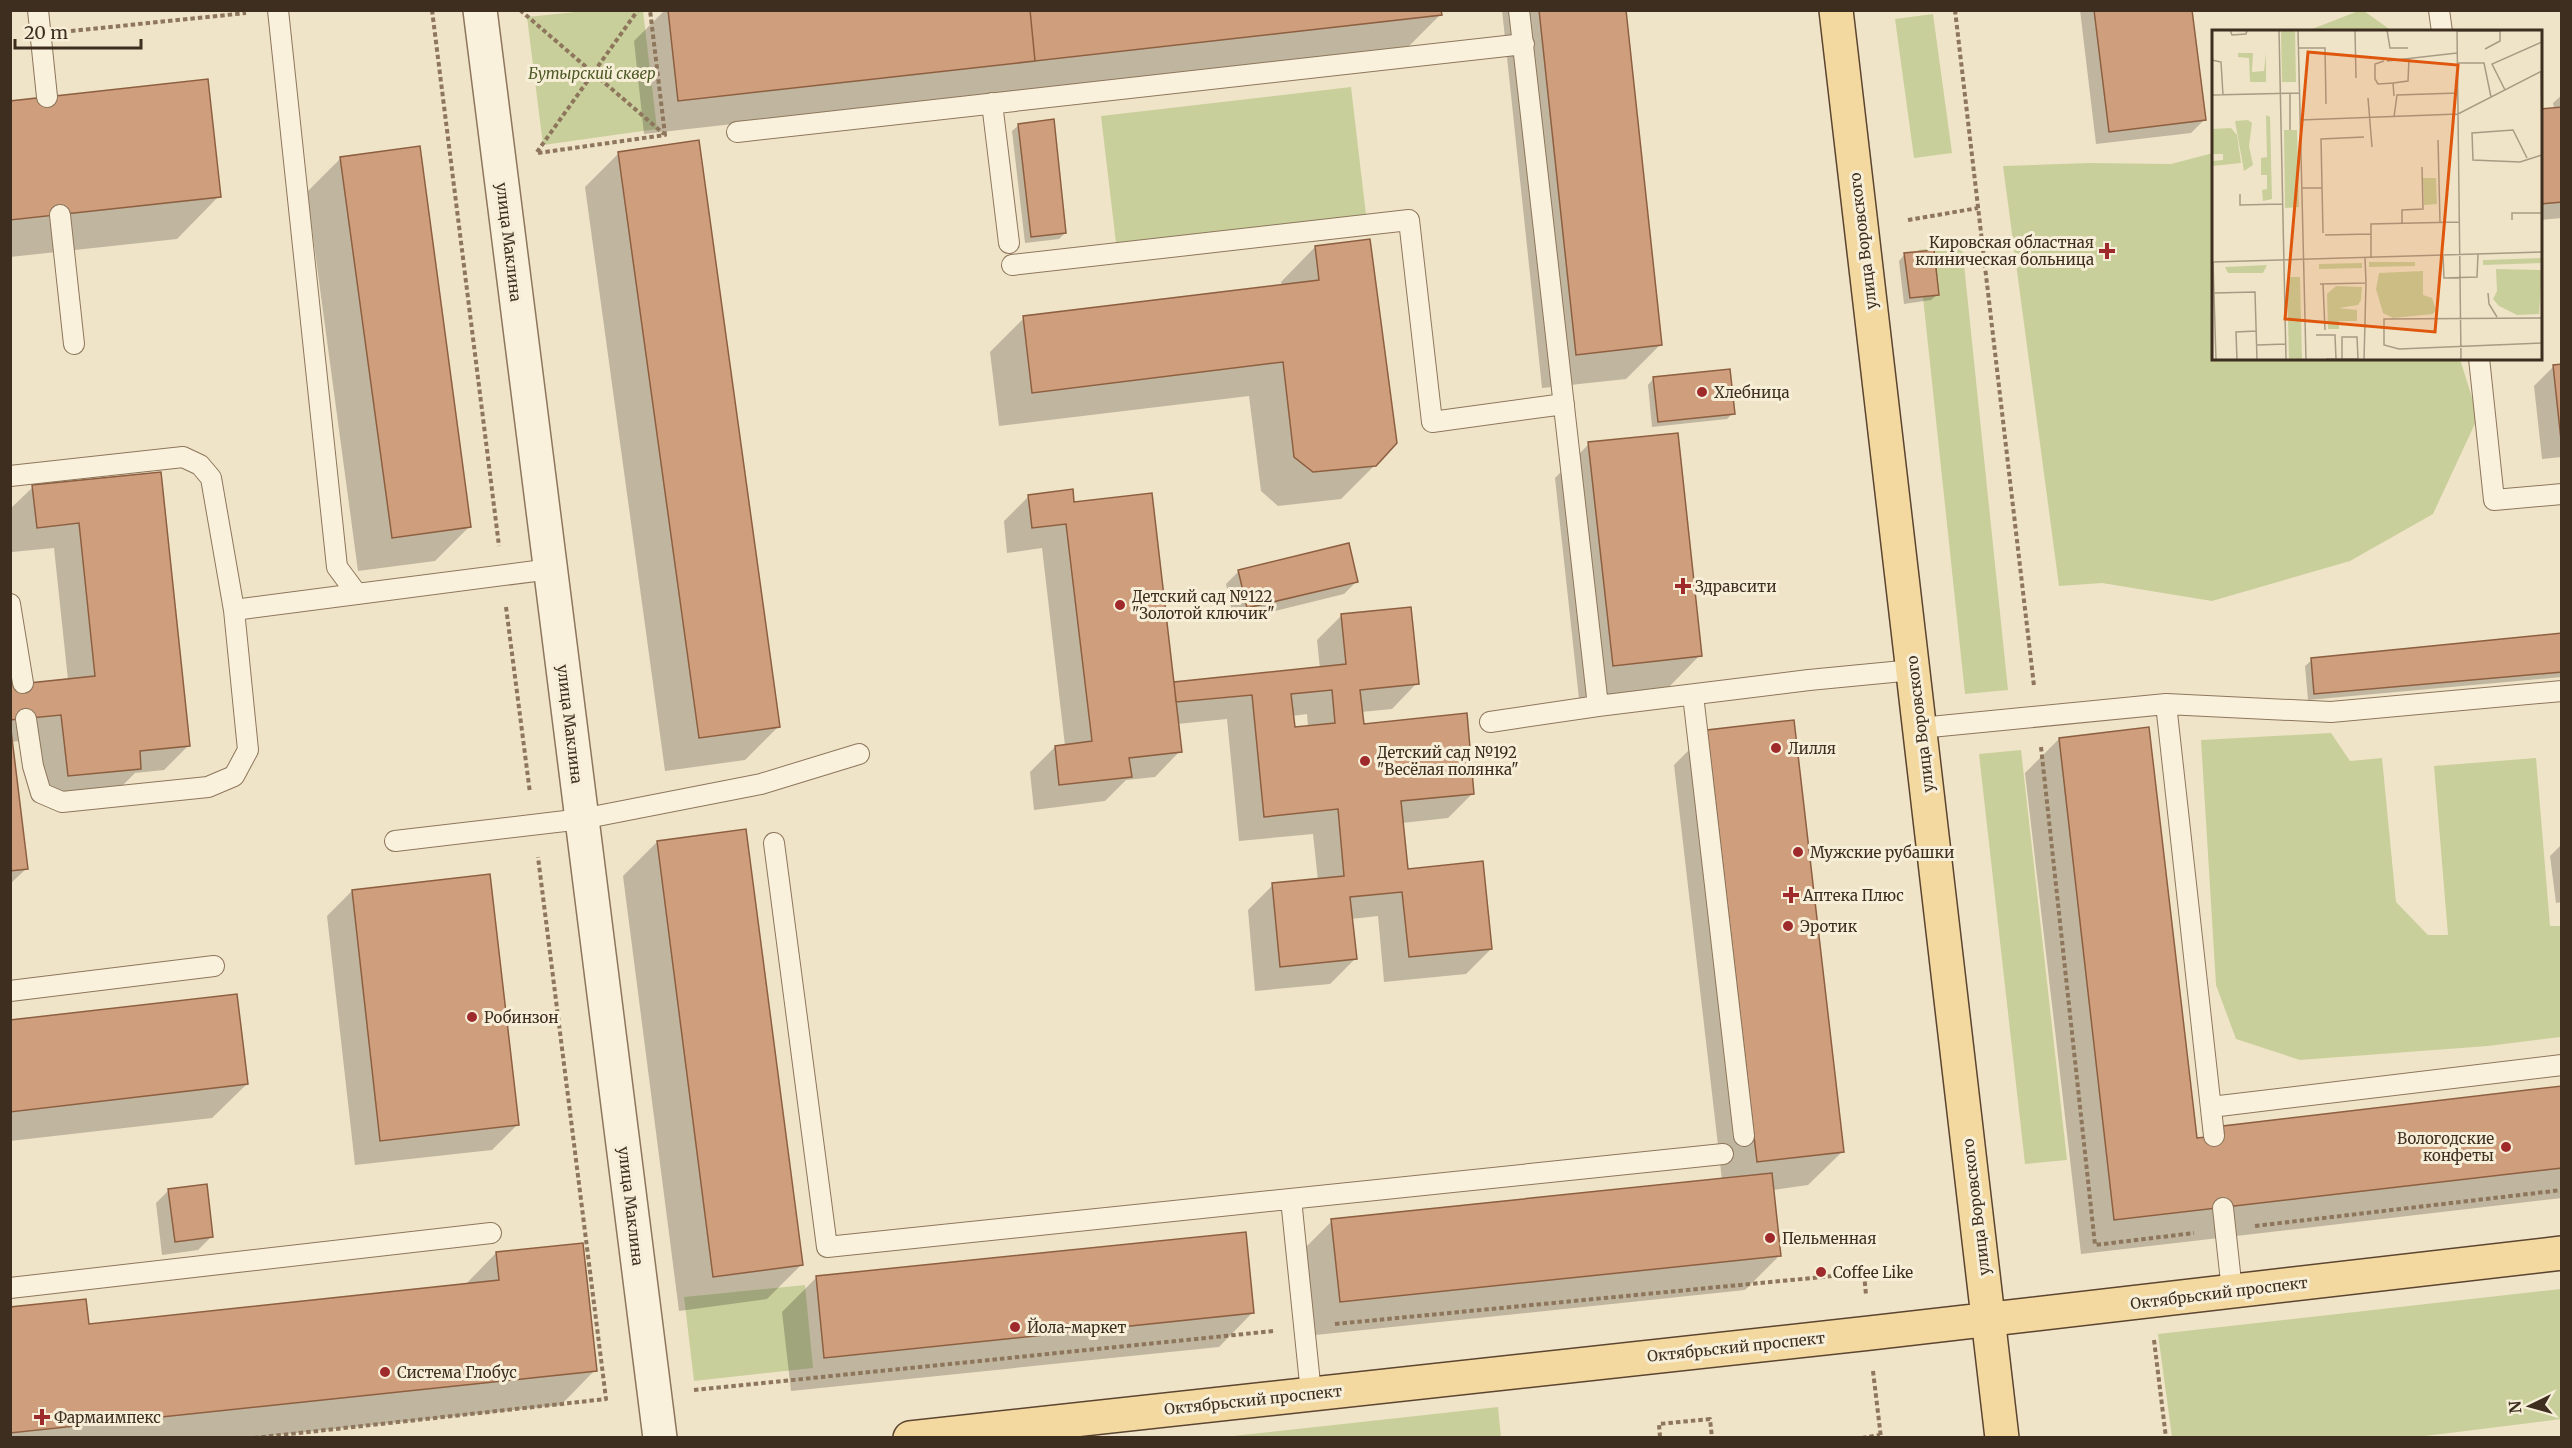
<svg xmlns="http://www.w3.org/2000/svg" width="2572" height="1448" viewBox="0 0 2572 1448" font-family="Merriweather,serif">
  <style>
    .green { fill: #c9cf9b }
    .shadow { fill: #0003; fill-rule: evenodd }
    .building { fill: #cf9f7d; stroke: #8d5f41; stroke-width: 1.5; fill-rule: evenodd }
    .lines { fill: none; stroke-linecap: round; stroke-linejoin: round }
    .lane-casing { stroke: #8d765c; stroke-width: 22 }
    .street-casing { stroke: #8d765c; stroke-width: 36 }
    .primary-casing { stroke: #5b4430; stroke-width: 36 }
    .path { stroke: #8d765c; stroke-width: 4; stroke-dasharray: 4.5 3; stroke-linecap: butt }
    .lane { stroke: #faf1dc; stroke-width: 20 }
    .street { stroke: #faf1dc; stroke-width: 33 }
    .primary { stroke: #f3d9a0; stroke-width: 33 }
    .poi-dot { fill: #9e2a2b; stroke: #f7eed8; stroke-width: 2 }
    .labels { text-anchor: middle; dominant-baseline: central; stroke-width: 6; stroke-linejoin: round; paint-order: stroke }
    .park-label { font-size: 15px; font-style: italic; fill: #4d5a26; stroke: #f7eed8 }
    .street-label { font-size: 15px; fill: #3d2e20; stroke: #f7eed8 }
    .poi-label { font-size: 15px; fill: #3d2e20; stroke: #f7eed8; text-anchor: start }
    .inset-road { fill: none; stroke: #a89b85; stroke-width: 1.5 }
    .view { fill: #df570d; fill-opacity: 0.15; stroke: #df570d; stroke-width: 3 }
    .inset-edge { fill: none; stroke: #3d2e20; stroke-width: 3 }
  </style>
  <rect width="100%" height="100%" fill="#f0e4c8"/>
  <path class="green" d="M 2361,10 L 2364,11 L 2392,31 L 2307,31 Z
    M 585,11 L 643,11 L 657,129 L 543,145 L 527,17 Z
    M 1933,14 L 1952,153 L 1914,158 L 1895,19 Z
    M 1351,87 L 1366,215 L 1116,243 L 1101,116 Z
    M 2213,153 L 2214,358 L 2460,359 L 2478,417 L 2433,514 L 2350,561 L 2212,601 L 2102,583 L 2059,586 L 2003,166 L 2089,163 L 2171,164 Z
    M 1962,245 L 2008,690 L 1965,694 L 1918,250 Z
    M 2331,733 L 2350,761 L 2382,758 L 2396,902 L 2428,935 L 2448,935 L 2434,766 L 2536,758 L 2550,926 L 2561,926 L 2561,1037 L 2488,1046 L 2300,1060 L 2236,1039 L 2216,985 L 2201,740 Z
    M 2021,750 L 2067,1160 L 2025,1164 L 1979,754 Z
    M 805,1285 L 813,1368 L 694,1381 L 684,1297 Z
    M 2561,1289 L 2561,1419 L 2409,1438 L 2172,1437 L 2158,1334 Z
    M 1498,1407 L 1501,1437 L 1224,1437 Z"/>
  <path class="shadow" d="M 665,10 L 1440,10 L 1440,15 L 1406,49 L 644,134 L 634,41 Z
    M 1502,10 L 1625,10 L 1660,345 L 1626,379 L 1542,388 Z
    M 2080,10 L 2191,10 L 2204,120 L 2191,133 L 2096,144 Z
    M 2562,95 L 2562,218 L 2540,220 L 2540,110 L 2554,109 L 2553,103 Z
    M 10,102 L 219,196 L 177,239 L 10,257 Z
    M 1019,125 L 1065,233 L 1059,239 L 1025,243 L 1012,131 Z
    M 619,153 L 779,726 L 745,760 L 665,771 L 585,187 Z
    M 341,158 L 470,526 L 435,561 L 358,571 L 307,192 Z
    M 1315,247 L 1375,465 L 1341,499 L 1278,506 L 1261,491 L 1249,396 L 999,426 L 990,352 L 1024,318 L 1282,286 L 1281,282 Z
    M 1905,254 L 1938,294 L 1931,300 L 1904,304 L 1899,261 Z
    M 2562,366 L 2562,457 L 2542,459 L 2534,386 L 2553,367 Z
    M 1654,378 L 1733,413 L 1727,419 L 1652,427 L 1648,385 Z
    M 1589,444 L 1700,655 L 1666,690 L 1579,699 L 1555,478 Z
    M 160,473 L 189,745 L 164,770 L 135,773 L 115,793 L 43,801 L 36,739 L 11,742 L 26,869 L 10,884 L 10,686 L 68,680 L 54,548 L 12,552 L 10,509 L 33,487 Z
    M 1029,496 L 1073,504 L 1172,683 L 1320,669 L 1317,640 L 1342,615 L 1417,683 L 1392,709 L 1361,712 L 1362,725 L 1473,793 L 1448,818 L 1402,823 L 1407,870 L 1491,949 L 1466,974 L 1384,982 L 1378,916 L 1351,919 L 1355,959 L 1330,984 L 1255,991 L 1248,910 L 1273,885 L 1318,881 L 1313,834 L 1239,841 L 1227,719 L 1177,724 L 1180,751 L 1155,777 L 1126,780 L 1105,801 L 1034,810 L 1030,772 L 1055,747 L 1065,746 L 1042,548 L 1007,553 L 1004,521 ZM 1307,714 L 1308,727 L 1293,729 L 1292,716 Z
    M 1239,571 L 1357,581 L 1344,594 L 1234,621 L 1226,584 Z
    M 2562,635 L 2562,677 L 2308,700 L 2305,666 L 2312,660 Z
    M 1708,731 L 1843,1151 L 1808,1185 L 1773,1190 L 1780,1255 L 1745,1290 L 1306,1336 L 1298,1255 L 1332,1221 L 1722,1180 L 1674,765 Z
    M 2059,739 L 2196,1140 L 2213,1138 L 2224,1127 L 2562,1087 L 2562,1198 L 2081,1254 L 2025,773 Z
    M 657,842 L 801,1265 L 767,1299 L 679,1311 L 623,876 Z
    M 2562,844 L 2562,902 L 2556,903 L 2550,856 Z
    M 352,891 L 517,1125 L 492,1150 L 355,1165 L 327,916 Z
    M 10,1021 L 247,1084 L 212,1118 L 10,1141 Z
    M 169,1190 L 211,1237 L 198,1250 L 162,1255 L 156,1203 Z
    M 496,1253 L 595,1370 L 561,1405 L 250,1438 L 10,1438 L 10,1309 L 87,1325 L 464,1286 Z
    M 816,1278 L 1253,1312 L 1219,1347 L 791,1391 L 782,1312 Z"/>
  <path class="building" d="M 668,10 L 1030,10 L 1035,61 L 678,101 Z
    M 1030,10 L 1441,10 L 1442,15 L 1035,61 Z
    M 1539,10 L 1626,10 L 1662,345 L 1576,355 Z
    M 2094,10 L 2192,10 L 2206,120 L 2109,132 Z
    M 208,79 L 221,197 L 10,220 L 10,101 Z
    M 2562,107 L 2562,202 L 2540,204 L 2540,109 Z
    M 1054,119 L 1066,233 L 1031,237 L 1018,124 Z
    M 699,140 L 780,727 L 699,738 L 618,152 Z
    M 420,146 L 471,527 L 392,538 L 340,157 Z
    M 1370,239 L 1397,443 L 1376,466 L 1313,472 L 1294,457 L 1283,362 L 1032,393 L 1023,316 L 1319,280 L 1315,246 Z
    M 1934,250 L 1939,295 L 1910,298 L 1904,253 Z
    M 2562,364 L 2562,440 L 2561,440 L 2553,365 Z
    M 1730,369 L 1735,414 L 1658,422 L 1653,377 Z
    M 1678,433 L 1702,656 L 1613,666 L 1588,442 Z
    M 161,472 L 190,746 L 140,751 L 141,769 L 68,776 L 61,715 L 10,720 L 10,685 L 95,676 L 79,523 L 37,528 L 32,485 Z
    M 1073,489 L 1074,502 L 1152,493 L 1182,752 L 1129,758 L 1132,777 L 1059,785 L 1055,746 L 1092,741 L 1066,524 L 1032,528 L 1028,495 Z
    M 1349,543 L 1358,582 L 1247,608 L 1238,570 Z
    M 1411,607 L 1419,684 L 1360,690 L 1364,724 L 1467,713 L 1474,794 L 1401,801 L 1408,869 L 1483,861 L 1492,949 L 1409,957 L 1402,892 L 1350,897 L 1357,959 L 1280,967 L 1272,883 L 1344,876 L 1338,809 L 1264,817 L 1252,695 L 1176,702 L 1174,682 L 1346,664 L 1341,614 ZM 1332,690 L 1335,723 L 1295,727 L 1291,694 Z
    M 2562,633 L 2562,672 L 2314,694 L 2311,658 Z
    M 1794,720 L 1844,1152 L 1757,1162 L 1707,730 Z
    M 10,722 L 28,869 L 10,871 Z
    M 2149,727 L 2197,1138 L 2224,1135 L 2223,1126 L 2562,1086 L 2562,1168 L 2114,1220 L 2059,738 Z
    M 746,829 L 803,1265 L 713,1277 L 657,841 Z
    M 490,874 L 519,1125 L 380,1141 L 352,890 Z
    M 237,994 L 248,1084 L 10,1112 L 10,1020 Z
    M 1772,1173 L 1781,1256 L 1340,1302 L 1331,1219 Z
    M 207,1184 L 213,1237 L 175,1242 L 168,1189 Z
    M 1246,1232 L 1254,1313 L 824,1358 L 816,1276 Z
    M 583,1243 L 597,1371 L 10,1433 L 10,1307 L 86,1299 L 89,1324 L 499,1280 L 496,1252 Z"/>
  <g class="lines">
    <g class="lane-casing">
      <path id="lane" d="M 38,10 L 47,97
        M 278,10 L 337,567 L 357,594 L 551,569
        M 1519,10 L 1598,706 L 1809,680 L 1913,670
        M 2439,10 L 2442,32
        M 992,103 L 1009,243
        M 737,132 L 1524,44
        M 60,215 L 74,344
        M 1012,265 L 1409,220 L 1432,422 L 1564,404
        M 2479,358 L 2494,500 L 2562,494
        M 10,476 L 183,457 L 200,465 L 211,478 L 234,610
        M 10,604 L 23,683
        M 1693,695 L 1744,1136
        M 2166,704 L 2331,712 L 2562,691
        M 26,719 L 33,766 L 41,793 L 62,802 L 208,787 L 234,776 L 248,750 L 234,610 L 357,594
        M 1490,722 L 1598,706
        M 1920,728 L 2166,704 L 2214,1136
        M 395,841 L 582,819 L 761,784 L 859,754
        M 774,843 L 827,1247 L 1723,1154
        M 10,991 L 214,966
        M 2211,1107 L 2562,1065
        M 1291,1199 L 1311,1393
        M 2223,1208 L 2232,1291
        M 10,1288 L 491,1233"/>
    </g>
    <g class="street-casing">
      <path id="street" d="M 480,10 L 660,1438"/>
    </g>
    <g class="primary-casing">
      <path id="primary" d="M 1836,10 L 2002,1438
        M 910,1438 L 1870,1333 L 2562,1253"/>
    </g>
    <path class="path" d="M 432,10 L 499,546
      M 520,10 L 664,134
      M 1955,10 L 2034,686
      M 71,31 L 246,13
      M 537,152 L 638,10
      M 538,153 L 665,135 L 650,10
      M 1908,220 L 1978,208
      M 506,607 L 530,793
      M 2041,747 L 2095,1245 L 2194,1233
      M 2255,1226 L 2562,1190
      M 1335,1324 L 1864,1273 L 1866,1295
      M 2154,1340 L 2166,1438
      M 1873,1371 L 1881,1438
      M 694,1390 L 1274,1331
      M 1660,1437 L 1659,1424 L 1710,1419 L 1712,1438
      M 254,1438 L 606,1399 L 538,857
      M 1862,1438 L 1880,1435"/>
    <use href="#lane" class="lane"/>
    <use href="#street" class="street"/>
    <use href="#primary" class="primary"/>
  </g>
  <g class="poi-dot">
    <path d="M2104 242h6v6h6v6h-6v6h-6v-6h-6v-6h6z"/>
    <circle cx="1702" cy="392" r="6"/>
    <path d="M1680 577h6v6h6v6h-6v6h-6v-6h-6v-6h6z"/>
    <circle cx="1120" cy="605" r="6"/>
    <circle cx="1776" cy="748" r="6"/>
    <circle cx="1365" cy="761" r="6"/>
    <circle cx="1798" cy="852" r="6"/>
    <path d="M1788 886h6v6h6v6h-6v6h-6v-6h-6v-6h6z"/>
    <circle cx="1788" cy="926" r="6"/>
    <circle cx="472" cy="1017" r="6"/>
    <circle cx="2506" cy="1147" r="6"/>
    <circle cx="1770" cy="1238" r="6"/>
    <circle cx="1821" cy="1272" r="6"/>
    <circle cx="1015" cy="1327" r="6"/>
    <circle cx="385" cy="1372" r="6"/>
    <path d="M39 1408h6v6h6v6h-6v6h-6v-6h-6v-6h6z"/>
  </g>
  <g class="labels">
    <g class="park-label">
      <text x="592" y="73">Бутырский сквер</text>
    </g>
    <g class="street-label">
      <text transform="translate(1863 241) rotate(-97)">улица Воровского</text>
      <text transform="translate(509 242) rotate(83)">улица Маклина</text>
      <text transform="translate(570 724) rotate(83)">улица Маклина</text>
      <text transform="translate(1920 724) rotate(-97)">улица Воровского</text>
      <text transform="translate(631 1206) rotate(83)">улица Маклина</text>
      <text transform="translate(1976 1207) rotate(-97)">улица Воровского</text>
      <text transform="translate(2219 1293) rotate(-7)">Октябрьский проспект</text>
      <text transform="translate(1736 1347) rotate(-6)">Октябрьский проспект</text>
      <text transform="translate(1253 1400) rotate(-6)">Октябрьский проспект</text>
    </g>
    <g class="poi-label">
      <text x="2094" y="242" text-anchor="end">Кировская областная<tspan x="2094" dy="17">клиническая больница</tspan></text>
      <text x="1714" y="392">Хлебница</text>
      <text x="1695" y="586">Здравсити</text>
      <text x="1132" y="596">Детский сад №122<tspan x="1132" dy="17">"Золотой ключик"</tspan></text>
      <text x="1788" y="748">Лилля</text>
      <text x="1377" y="752">Детский сад №192<tspan x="1377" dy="17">"Весёлая полянка"</tspan></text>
      <text x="1810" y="852">Мужские рубашки</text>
      <text x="1803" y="895">Аптека Плюс</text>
      <text x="1800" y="926">Эротик</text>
      <text x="484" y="1017">Робинзон</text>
      <text x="2494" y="1138" text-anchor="end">Вологодские<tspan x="2494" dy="17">конфеты</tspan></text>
      <text x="1782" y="1238">Пельменная</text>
      <text x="1833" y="1272">Coffee Like</text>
      <text x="1027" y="1327">Йола-маркет</text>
      <text x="397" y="1372">Система Глобус</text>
      <text x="54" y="1417">Фармаимпекс</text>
    </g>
  </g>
  <g transform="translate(2212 30)">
    <rect width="330" height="330" fill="#f0e4c8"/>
    <path d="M 69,0 L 83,0 L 84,52 L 70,52 ZM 26,23 L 41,23 L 40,42 L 52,41 L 54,23 L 54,52 L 38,52 L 37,28 L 26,27 ZM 54,85 L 58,87 L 60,169 L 51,171 L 50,160 L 55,159 L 55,145 L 49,145 L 49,128 L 55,127 ZM 36,90 L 40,93 L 37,116 L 41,135 L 32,141 L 23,91 ZM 19,98 L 25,105 L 29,133 L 0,136 L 0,131 L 11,130 L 11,124 L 0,124 L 0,99 ZM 72,100 L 85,100 L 87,177 L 73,178 ZM 211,148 L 224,148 L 225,174 L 212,175 ZM 330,228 L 330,233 L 271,235 L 271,230 ZM 157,232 L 203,232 L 203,236 L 157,237 ZM 150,233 L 150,238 L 107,239 L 107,234 ZM 55,235 L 51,243 L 16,243 L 13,237 ZM 284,239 L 330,240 L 327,284 L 305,285 L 287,276 L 281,269 L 285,261 ZM 211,241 L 211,265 L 220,268 L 224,280 L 221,284 L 181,288 L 171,283 L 164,259 L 167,243 ZM 75,247 L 88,247 L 90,330 L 77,330 ZM 124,256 L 150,257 L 149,270 L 146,275 L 127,278 L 145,280 L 145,291 L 127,291 L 127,299 L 116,299 L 115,264 Z" fill="#c9cf9b"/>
    <path class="inset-road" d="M 18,0 L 20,5 L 34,4 L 35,0M 67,0 L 74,330M 86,0 L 94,330M 143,0 L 144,48M 175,0 L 178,18 L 196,18M 245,0 L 249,330M 245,1 L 288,1 L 288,11 L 273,19M 87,18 L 113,18 L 114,74M 0,30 L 9,32 L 11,65M 172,31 L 163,34 L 163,49 L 166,54 L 181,53 L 182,66M 175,31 L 245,23M 245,33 L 272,33 L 279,67M 329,42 L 330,103M 181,53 L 196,51 L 197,28M 293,60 L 280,34 L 330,12M 78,64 L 78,100M 0,65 L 88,63M 156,68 L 160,117M 182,87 L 185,65 L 246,63M 88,90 L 246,84 L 330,41M 226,110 L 228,193M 315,128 L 301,100 L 260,103 L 261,130 L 308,132 L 330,125M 90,158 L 110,158M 28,164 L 28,175 L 70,174M 300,190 L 300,183 L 330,183M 190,193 L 190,180 L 211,179 L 210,137M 111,203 L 109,109 L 152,107M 113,205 L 159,204M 231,225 L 232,248 L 265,247 L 266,224M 159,227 L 159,194 L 247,192M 0,232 L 330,222M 1,232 L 4,330M 108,254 L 154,253 L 153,228M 111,254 L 113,300M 2,263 L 43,262 L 45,330M 276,263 L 277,274 L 285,287M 330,288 L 172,289 L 172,315 L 187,319 L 330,313M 104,305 L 123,305 L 124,329 L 114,329M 45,315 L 74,314M 124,329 L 146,329 L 145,307 L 130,307 L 130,329M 25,330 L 24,302 L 44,301M 94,330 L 114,330M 152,330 L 154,253"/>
    <path class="view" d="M 96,22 L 246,35 L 223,302 L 73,289 Z"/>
    <rect width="330" height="330" class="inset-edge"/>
  </g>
  <rect width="2572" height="1448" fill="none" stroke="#3d2e20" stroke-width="24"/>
  <g transform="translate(2530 1406) rotate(265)" stroke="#f7eed8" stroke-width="4.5" paint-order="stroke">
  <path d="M0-4.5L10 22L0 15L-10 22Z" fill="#3d2e20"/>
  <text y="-9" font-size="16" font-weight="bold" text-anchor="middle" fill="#3d2e20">N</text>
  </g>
  <path d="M15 39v9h126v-9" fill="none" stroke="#3d2e20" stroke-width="3"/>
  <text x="24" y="39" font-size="18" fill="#3d2e20" stroke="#f7eed8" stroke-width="4.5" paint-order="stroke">20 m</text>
</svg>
